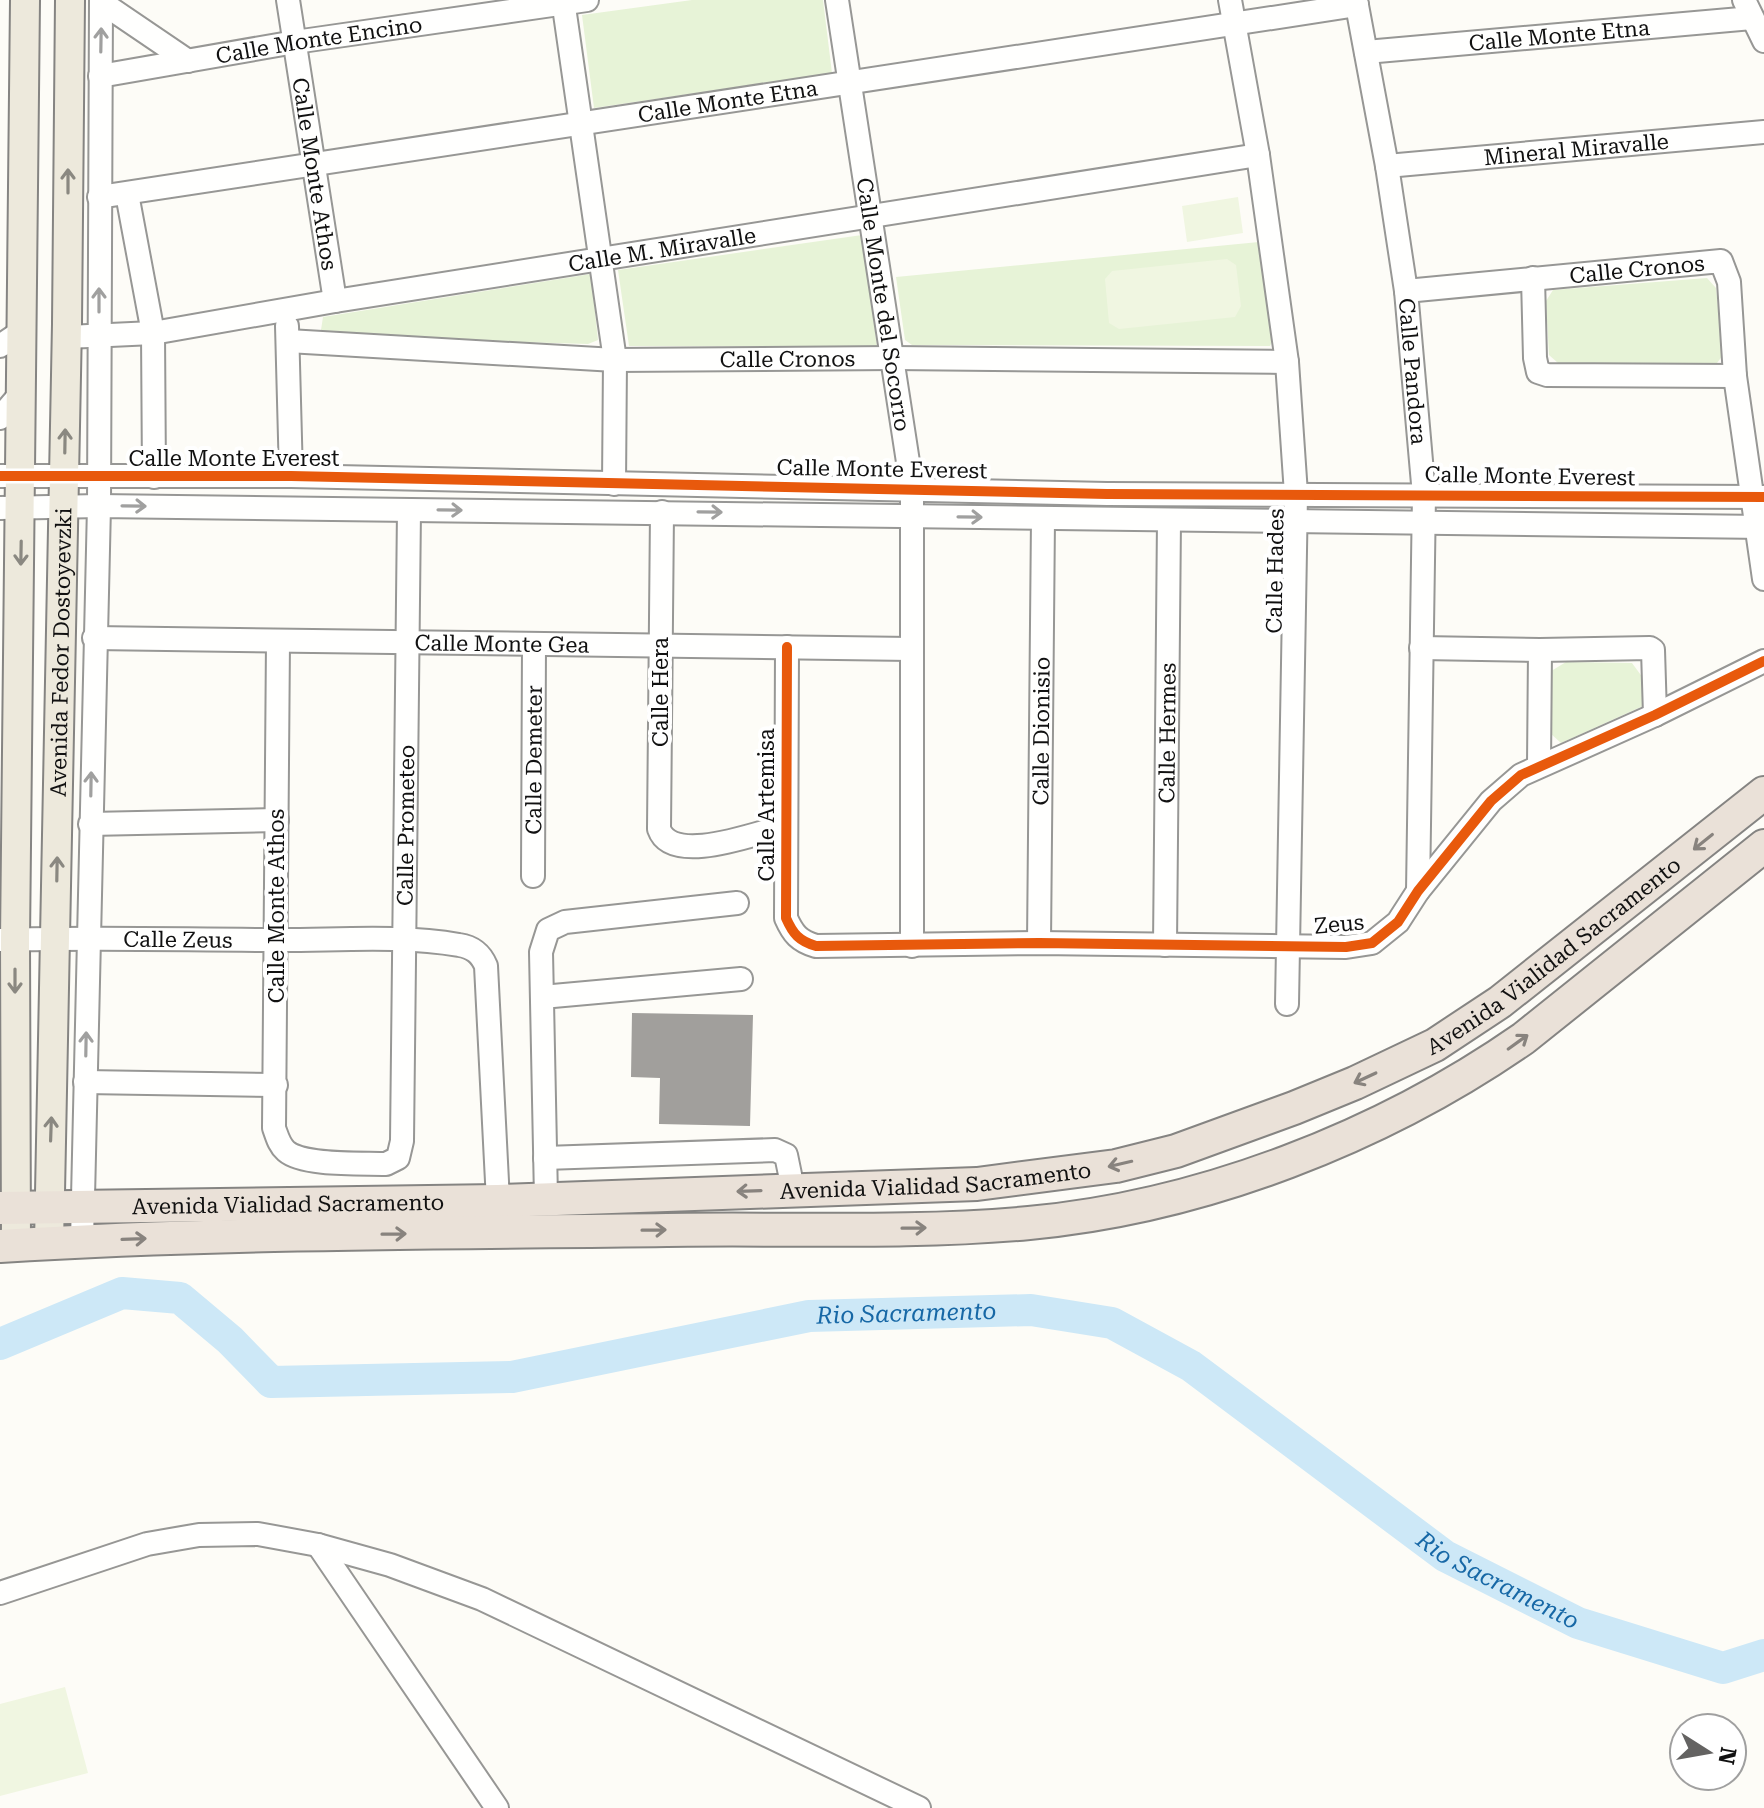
<svg xmlns="http://www.w3.org/2000/svg" width="1764" height="1808" viewBox="0 0 1764 1808" font-family="'Roboto Serif',serif">
  <style>
    .green { fill: #e7f3d7 }
    .pitch { fill: #f0f6e1 }
    .lines { fill: none; stroke-linecap: round; stroke-linejoin: round }
    .river { stroke: #cde8f7; stroke-width: 32 }
    .building { fill: #a19f9c }
    .minor-casing { stroke: #979795; stroke-width: 26 }
    .major-casing { stroke: #858482; stroke-width: 32 }
    .highway-casing { stroke: #858482; stroke-width: 36 }
    .minor { stroke: #fffffe; stroke-width: 22 }
    .major { stroke: #ede9dc; stroke-width: 28 }
    .highway { stroke: #eae1d8; stroke-width: 32 }
    .cycleway-casing { stroke: #fff; stroke-width: 15 }
    .cycleway { stroke: #e8590c; stroke-width: 10 }
    .oneway { stroke: #a0a09f }
    .oneway2 { stroke: #8a8881 }
    .oneway3 { stroke: #88837e }
    .labels { text-anchor: middle; dominant-baseline: central; stroke-width: 8; stroke-linejoin: round; paint-order: stroke }
    .street-label { font-size: 22px; fill: #111; stroke: #fff }
    .water-label { font-size: 24px; font-style: italic; fill: #1768a6; stroke: #fff }
  </style>
  <rect width="100%" height="100%" fill="#fdfcf7"/>
  <path class="green" d="M 692,0 L 823,0 L 832,73 L 594,108 L 582,15 Z
    M 862,235 L 877,347 L 629,346 L 618,270 Z
    M 1259,242 L 1275,335 L 1270,346 L 912,345 L 905,340 L 896,277 Z
    M 591,274 L 598,340 L 588,344 L 326,337 L 321,330 L 323,317 Z
    M 1707,278 L 1716,288 L 1723,355 L 1717,363 L 1558,363 L 1549,355 L 1546,301 L 1553,290 Z
    M 1566,662 L 1632,663 L 1643,678 L 1643,706 L 1561,743 L 1550,733 L 1548,673 Z"/>
  <path class="pitch" d="M 1238,197 L 1243,233 L 1187,242 L 1182,206 Z
    M 1227,259 L 1236,265 L 1241,306 L 1235,317 L 1119,329 L 1109,323 L 1105,279 L 1112,271 Z
    M 65,1687 L 88,1773 L 0,1796 L 0,1704 Z"/>
  <g class="lines">
    <path class="river" id="s1" d="M 0,1344 L 122,1293 L 180,1298 L 230,1340 L 271,1382 L 512,1377 L 809,1316 L 1031,1310 L 1112,1323 L 1191,1366 L 1445,1556 L 1578,1623 L 1723,1668 L 1764,1655"/>
  </g>
  <path class="building" d="M 632,1013 L 753,1015 L 750,1126 L 659,1124 L 660,1078 L 631,1077 Z"/>
  <g class="lines">
    <g class="minor-casing">
      <g id="minor">
        <path id="s2" d="M 288,0 L 335,301"/>
        <path d="M 563,0 L 615,360 L 614,484"/>
        <path id="s3" d="M 837,0 L 912,488 L 912,946"/>
        <path d="M 1230,0 L 1258,155 L 1287,362 L 1296,494 L 1287,1004"/>
        <path id="s4" d="M 1356,0 L 1387,166 L 1406,291 L 1424,495 L 1418,891"/>
        <path d="M 1744,0 L 1764,41"/>
        <path d="M 101,2 L 188,61"/>
        <path id="s5" d="M 1366,52 L 1752,18"/>
        <path id="s6" d="M 100,76 L 295,42 L 587,0"/>
        <path id="s7" d="M 1387,166 L 1764,132"/>
        <path d="M 127,194 L 153,333 L 154,477"/>
        <path id="s8" d="M 99,197 L 1357,5"/>
        <path d="M 1533,278 L 1535,358 L 1538,372 L 1547,375 L 1735,376"/>
        <path id="s9" d="M 1406,291 L 1721,261 L 1729,282 L 1735,376 L 1764,579"/>
        <path d="M 287,326 L 291,476"/>
        <path id="s10" d="M 67,337 L 153,333 L 335,301 L 1258,155"/>
        <path id="s11" d="M 288,341 L 615,360 L 894,358 L 1287,362"/>
        <path d="M 0,346 L 22,331"/>
        <path d="M 0,418 L 22,392"/>
        <path d="M 0,476 L 291,476 L 1107,494 L 1764,497"/>
        <path d="M 0,508 L 99,506 L 1764,527"/>
        <path d="M 662,512 L 659,829 C 672,866 756,833 785,826"/>
        <path id="s12" d="M 94,638 L 911,649"/>
        <path id="s13" d="M 278,641 L 274,1128 C 277,1136 279,1145 286,1151 C 303,1166 362,1163 386,1164 L 398,1158 L 402,1141 L 409,510"/>
        <path d="M 787,647 L 786,918 C 793,934 799,941 816,946 L 1039,943 L 1346,947 L 1372,943 L 1398,922 L 1418,891 L 1491,801 L 1521,775 L 1655,715 L 1764,661"/>
        <path d="M 1421,648 L 1540,650 L 1650,648 L 1653,650 L 1655,715"/>
        <path d="M 1539,765 L 1540,650"/>
        <path d="M 90,824 L 277,820"/>
        <path id="s14" d="M 533,876 L 534,644"/>
        <path id="s15" d="M 0,940 C 94,937 188,940 282,940 C 340,940 402,935 459,945 C 473,947 481,954 486,966 L 498,1201"/>
        <path id="s16" d="M 1039,943 L 1043,518"/>
        <path id="s17" d="M 1165,945 L 1169,520"/>
        <path d="M 542,997 L 741,979"/>
        <path d="M 85,1082 L 276,1085"/>
        <path d="M 545,1158 L 775,1150 L 786,1155 L 793,1189"/>
        <path d="M 546,1198 L 541,952 L 548,930 L 565,922 L 737,903"/>
        <path d="M 82,1241 L 99,506 L 101,0"/>
        <path d="M 318,1545 L 497,1808"/>
        <path d="M 0,1593 L 147,1544 L 199,1535 L 258,1534 L 318,1545 L 390,1565 L 482,1599 L 919,1808"/>
      </g>
    </g>
    <g class="major-casing">
      <g id="major">
        <path id="s18" d="M 49,1244 L 67,324 L 70,0"/>
        <path d="M 16,1245 L 15,940 L 25,0"/>
      </g>
    </g>
    <g class="highway-casing">
      <g id="highway">
        <path id="s19" d="M 0,1208 L 498,1201 L 977,1184 L 1116,1166 L 1176,1151 L 1294,1108 L 1355,1083 L 1435,1045 L 1500,1002 L 1764,793"/>
        <path d="M 0,1246 C 222,1232 445,1233 667,1230 C 787,1228 909,1234 1029,1223 C 1202,1207 1382,1137 1524,1038 L 1764,846"/>
      </g>
    </g>
    <use href="#minor" class="minor"/>
    <use href="#major" class="major"/>
    <use href="#highway" class="highway"/>
    <g class="cycleway-casing">
      <path id="cycleway" d="M 0,476 L 291,476 L 1107,494 L 1764,497
        M 787,647 L 786,918 C 793,934 799,941 816,946 L 1039,943 L 1346,947 L 1372,943 L 1398,922 L 1418,891 L 1491,801 L 1521,775 L 1655,715 L 1764,661"/>
    </g>
    <use href="#cycleway" class="cycleway"/>
  </g>
  <defs><path id="oneway-shaft" d="M-6 0H5M1.5-3L5.5 0L1.5 3" fill="none" stroke-width="1.6" stroke-linecap="round" stroke-linejoin="round" transform="scale(2)"/></defs>
  <g class="oneway">
    <use href="#oneway-shaft" transform="translate(101 40) rotate(-89)"/>
    <use href="#oneway-shaft" transform="translate(99 300) rotate(-90)"/>
    <use href="#oneway-shaft" transform="translate(134 506) rotate(1)"/>
    <use href="#oneway-shaft" transform="translate(450 510) rotate(1)"/>
    <use href="#oneway-shaft" transform="translate(710 512) rotate(1)"/>
    <use href="#oneway-shaft" transform="translate(970 517) rotate(1)"/>
    <use href="#oneway-shaft" transform="translate(91 784) rotate(-89)"/>
    <use href="#oneway-shaft" transform="translate(86 1044) rotate(-89)"/>
  </g>
  <g class="oneway2">
    <use href="#oneway-shaft" transform="translate(68 181) rotate(-90)"/>
    <use href="#oneway-shaft" transform="translate(65 441) rotate(-89)"/>
    <use href="#oneway-shaft" transform="translate(21 553) rotate(91)"/>
    <use href="#oneway-shaft" transform="translate(57 869) rotate(-89)"/>
    <use href="#oneway-shaft" transform="translate(15 981) rotate(90)"/>
    <use href="#oneway-shaft" transform="translate(51 1129) rotate(-88)"/>
  </g>
  <g class="oneway3">
    <use href="#oneway-shaft" transform="translate(1703 842) rotate(141)"/>
    <use href="#oneway-shaft" transform="translate(1518 1042) rotate(-36)"/>
    <use href="#oneway-shaft" transform="translate(1365 1078) rotate(155)"/>
    <use href="#oneway-shaft" transform="translate(1120 1164) rotate(167)"/>
    <use href="#oneway-shaft" transform="translate(749 1191) rotate(178)"/>
    <use href="#oneway-shaft" transform="translate(914 1228) rotate(-1)"/>
    <use href="#oneway-shaft" transform="translate(654 1230) rotate(-1)"/>
    <use href="#oneway-shaft" transform="translate(394 1234) rotate(-1)"/>
    <use href="#oneway-shaft" transform="translate(134 1239) rotate(-2)"/>
  </g>
  <g class="labels">
    <g class="street-label">
      <text stroke="none"><textPath href="#s5" startOffset="194">Calle Monte Etna</textPath></text>
      <text stroke="none"><textPath href="#s6" startOffset="222">Calle Monte Encino</textPath></text>
      <text stroke="none"><textPath href="#s8" startOffset="636">Calle Monte Etna</textPath></text>
      <text stroke="none"><textPath href="#s7" startOffset="190">Mineral Miravalle</textPath></text>
      <text stroke="none"><textPath href="#s2" startOffset="176">Calle Monte Athos</textPath></text>
      <text stroke="none"><textPath href="#s10" startOffset="602">Calle M. Miravalle</textPath></text>
      <text stroke="none"><textPath href="#s9" startOffset="232">Calle Cronos</textPath></text>
      <text stroke="none"><textPath href="#s3" startOffset="308">Calle Monte del Socorro</textPath></text>
      <text stroke="none"><textPath href="#s11" startOffset="500">Calle Cronos</textPath></text>
      <text stroke="none"><textPath href="#s4" startOffset="376">Calle Pandora</textPath></text>
      <text x="234" y="458">Calle Monte Everest</text>
      <text transform="translate(882 469) rotate(1)">Calle Monte Everest</text>
      <text transform="translate(1530 476) rotate(1)">Calle Monte Everest</text>
      <text transform="translate(1275 571) rotate(-89)">Calle Hades</text>
      <text stroke="none"><textPath href="#s12" startOffset="408">Calle Monte Gea</textPath></text>
      <text stroke="none"><textPath href="#s18" startOffset="592">Avenida Fedor Dostoyevzki</textPath></text>
      <text transform="translate(660 692) rotate(-90)">Calle Hera</text>
      <text stroke="none"><textPath href="#s16" startOffset="212">Calle Dionisio</textPath></text>
      <text stroke="none"><textPath href="#s17" startOffset="212">Calle Hermes</textPath></text>
      <text stroke="none"><textPath href="#s14" startOffset="116">Calle Demeter</textPath></text>
      <text transform="translate(766 805) rotate(-90)">Calle Artemisa</text>
      <text stroke="none"><textPath href="#s13" startOffset="962">Calle Prometeo</textPath></text>
      <text transform="translate(276 906) rotate(-90)">Calle Monte Athos</text>
      <text transform="translate(1339 924) rotate(-5)">Zeus</text>
      <text stroke="none"><textPath href="#s15" startOffset="178">Calle Zeus</textPath></text>
      <text stroke="none"><textPath href="#s19" startOffset="1608">Avenida Vialidad Sacramento</textPath></text>
      <text stroke="none"><textPath href="#s19" startOffset="936">Avenida Vialidad Sacramento</textPath></text>
      <text stroke="none"><textPath href="#s19" startOffset="288">Avenida Vialidad Sacramento</textPath></text>
    </g>
    <g class="water-label">
      <text stroke="none"><textPath href="#s1" startOffset="956">Rio Sacramento</textPath></text>
      <text stroke="none"><textPath href="#s1" startOffset="1628">Rio Sacramento</textPath></text>
    </g>
  </g>
  <g transform="translate(1708 1752) rotate(101)"><circle r="38" fill="#ffffff" stroke="#a0a0a0" stroke-width="2"/>
  <path d="M0-6L14 30L0 20L-14 30Z" fill="#646362"/>
  <text y="-12" font-size="22" font-weight="bold" text-anchor="middle" fill="#111111">N</text>
  </g>
</svg>
